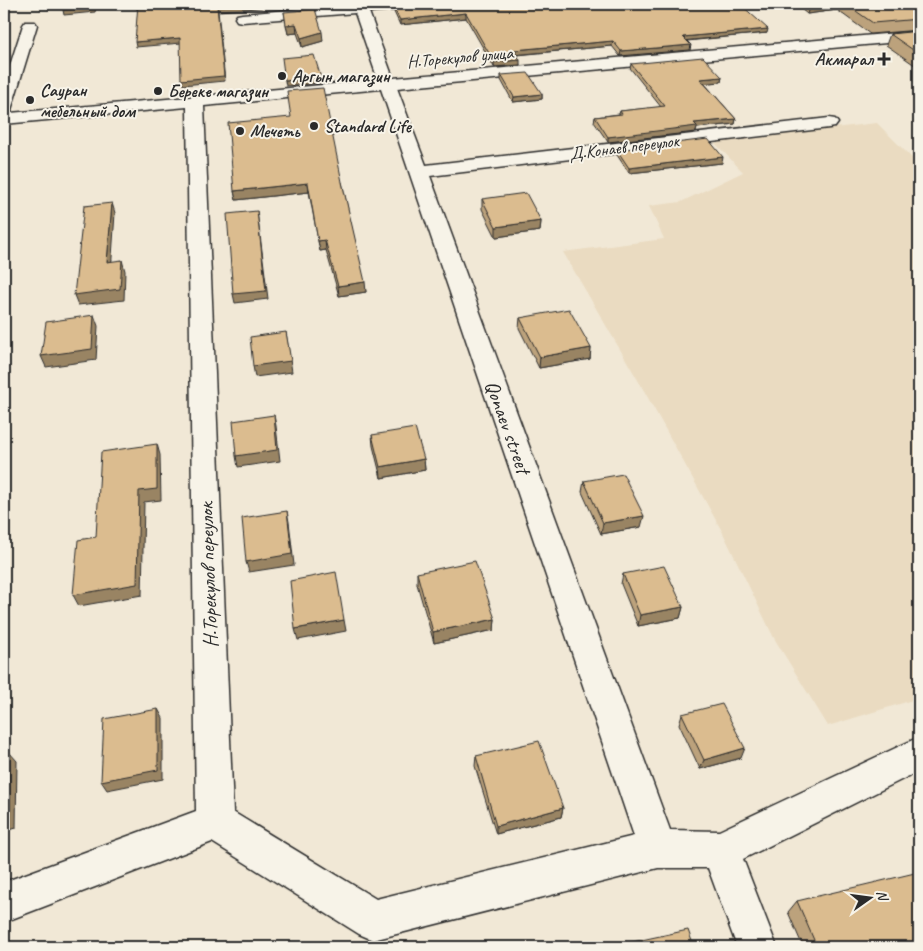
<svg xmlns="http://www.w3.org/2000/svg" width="923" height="951" viewBox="0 0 923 951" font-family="Caveat,sans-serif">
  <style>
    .built { fill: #eadbc1 }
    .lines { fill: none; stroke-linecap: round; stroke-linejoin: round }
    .street-casing { stroke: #2b2b2b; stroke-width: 3 }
    .street { fill: #f7f3e8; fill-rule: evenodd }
    .wall { fill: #bca27b; stroke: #2b2b2b }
    .shaded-wall { fill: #998464; stroke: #2b2b2b }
    .building { fill: #dbbc8f; stroke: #2b2b2b }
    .poi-dot { fill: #2b2b2b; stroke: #f7f3e8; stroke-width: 2 }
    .labels { text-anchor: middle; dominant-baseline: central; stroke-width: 4; stroke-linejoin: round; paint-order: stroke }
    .far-street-label { font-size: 18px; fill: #2b2b2b; stroke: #f7f3e8 }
    .far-poi-label { font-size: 18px; font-weight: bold; fill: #2b2b2b; stroke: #f7f3e8; text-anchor: start }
    .street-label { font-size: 21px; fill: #2b2b2b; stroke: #f7f3e8 }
  </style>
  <rect width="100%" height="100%" fill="#f1e8d6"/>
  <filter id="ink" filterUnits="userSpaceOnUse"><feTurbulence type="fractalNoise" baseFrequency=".02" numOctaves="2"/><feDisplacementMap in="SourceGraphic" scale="10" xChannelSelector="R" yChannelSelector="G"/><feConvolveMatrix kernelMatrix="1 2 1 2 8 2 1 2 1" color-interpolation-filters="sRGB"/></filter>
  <g filter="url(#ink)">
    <path class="built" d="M 877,123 L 912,158 L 919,157 L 919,698 L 828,726 L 774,638 L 723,533 L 642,387 L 563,252 L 664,239 L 649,206 L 681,202 L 743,172 L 714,142 Z"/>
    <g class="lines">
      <g class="street-casing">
        <path id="street" d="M 352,4 L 426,4 L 424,7 L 419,8 L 369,12 L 393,78 L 919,31 L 919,40 L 397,88 L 426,165 L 829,118 L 835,119 L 838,123 L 835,127 L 829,128 L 430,176 L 670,830 L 719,831 L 919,737 L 919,771 L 743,859 L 777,947 L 737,947 L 708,868 L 658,868 L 373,940 L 359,934 L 212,842 L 4,922 L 4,882 L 196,811 L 187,107 L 4,124 L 4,84 L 23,25 L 25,22 L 35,22 L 37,25 L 10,113 L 378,80 L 355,13 L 242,22 L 237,21 L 235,18 L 237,15 L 242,14 ZM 381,89 L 634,836 L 376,899 L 233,812 L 204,106 Z"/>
      </g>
      <use href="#street" class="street"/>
    </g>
    <path class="wall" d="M 424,4 L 767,33 L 687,41 L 690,50 L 620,56 L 612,46 L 517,55 L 520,65 L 494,67 L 466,18 L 400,25 L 394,12 L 393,7 Z
      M 795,4 L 906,4 L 919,12 L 919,30 L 870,34 L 837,10 L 807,14 Z
      M 284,12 L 323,41 L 302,47 L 297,33 L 288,34 Z
      M 919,31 L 919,68 L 886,45 L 890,34 Z
      M 631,64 L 722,77 L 721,82 L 704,83 L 736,119 L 735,124 L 697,128 L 696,132 L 608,142 L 594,122 L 595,117 L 619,114 L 620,111 L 661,107 L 630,68 Z
      M 501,75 L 542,94 L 542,99 L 513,102 L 501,80 Z
      M 617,150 L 722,163 L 629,173 L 617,155 Z
      M 342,182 L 366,292 L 339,296 L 326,250 L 320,251 L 309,192 L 236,200 L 234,191 Z
      M 482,199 L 541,221 L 540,231 L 496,237 L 482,209 Z
      M 520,318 L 591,348 L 590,359 L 539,368 L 519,328 Z
      M 372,435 L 424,459 L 425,470 L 381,478 L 373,446 Z
      M 584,481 L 641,527 L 601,534 L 582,492 Z
      M 417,573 L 495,619 L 494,630 L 434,643 L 417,584 Z
      M 623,574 L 683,607 L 680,618 L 638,626 L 621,584 Z
      M 682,714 L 741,758 L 700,769 L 679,724 Z
      M 476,756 L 563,808 L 561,817 L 496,834 L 475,766 Z
      M 797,901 L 919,947 L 803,947 L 788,912 Z"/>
    <path class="shaded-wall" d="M 95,4 L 97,4 L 95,12 L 64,15 L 63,10 Z
      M 138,4 L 139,9 L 136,9 L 135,5 Z
      M 249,4 L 282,4 L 282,6 L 218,11 L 225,81 L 183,85 L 181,80 L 217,6 Z
      M 282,4 L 312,4 L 313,6 L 282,8 Z
      M 810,4 L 839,4 L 837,10 L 807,14 Z
      M 466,13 L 466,18 L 400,25 L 400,20 Z
      M 296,24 L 297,33 L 288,34 L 286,25 Z
      M 768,29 L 767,33 L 682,41 L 683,37 Z
      M 322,32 L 323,41 L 302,47 L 301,38 Z
      M 180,38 L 181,43 L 136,47 L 135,42 Z
      M 613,41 L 612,46 L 513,55 L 514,50 Z
      M 691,45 L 690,50 L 620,56 L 621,51 Z
      M 520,60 L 520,65 L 494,67 L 494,62 Z
      M 722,77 L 721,82 L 699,84 L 700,79 Z
      M 321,78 L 322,83 L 286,86 L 285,81 Z
      M 542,94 L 542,99 L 513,102 L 514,97 Z
      M 736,119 L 735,124 L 697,128 L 696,132 L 608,142 L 608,137 L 694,123 Z
      M 723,157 L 722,163 L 629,173 L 629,168 Z
      M 308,183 L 309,192 L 236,200 L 234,191 Z
      M 112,203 L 115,213 L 111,272 L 107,262 Z
      M 257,211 L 268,299 L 235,303 L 233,294 Z
      M 541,221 L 540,231 L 496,237 L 496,227 Z
      M 325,240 L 326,250 L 320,251 L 318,241 Z
      M 122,260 L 125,271 L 124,300 L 78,305 L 74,295 Z
      M 365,282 L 366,292 L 339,296 L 338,286 Z
      M 94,315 L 98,326 L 96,360 L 46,367 L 41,356 Z
      M 286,332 L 292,372 L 255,377 L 253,366 Z
      M 591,348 L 590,359 L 539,368 L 540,357 Z
      M 274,415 L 276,426 L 280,461 L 238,467 L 236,456 Z
      M 157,444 L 160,455 L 161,500 L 144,502 L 142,595 L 79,606 L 73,595 Z
      M 424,459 L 425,470 L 381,478 L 380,467 Z
      M 287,511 L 289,522 L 294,565 L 249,572 L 246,562 Z
      M 644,516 L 641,527 L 601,534 L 603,523 Z
      M 683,607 L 680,618 L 638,626 L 640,615 Z
      M 495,619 L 494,630 L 434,643 L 433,632 Z
      M 344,620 L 346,631 L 298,640 L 295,629 Z
      M 158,709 L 163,718 L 163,779 L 107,790 L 101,781 Z
      M 745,748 L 741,758 L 700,769 L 704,760 Z
      M 9,752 L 17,761 L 16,828 L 4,832 L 4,821 Z
      M 563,808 L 561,817 L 496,834 L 496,826 Z"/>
    <path class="building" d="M 64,4 L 95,4 L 94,8 L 63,10 Z
      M 135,4 L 249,4 L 217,6 L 224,76 L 181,80 L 180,38 L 135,42 L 138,4 L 135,5 Z
      M 424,4 L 740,4 L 768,29 L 683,37 L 691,45 L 621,51 L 613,41 L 514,50 L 520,60 L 494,62 L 466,13 L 400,20 L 393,7 Z
      M 846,4 L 906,4 L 919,12 L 919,19 L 873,23 Z
      M 315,9 L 322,32 L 301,38 L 296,24 L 286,25 L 284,12 Z
      M 919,31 L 919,54 L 890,34 Z
      M 314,55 L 321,78 L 285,81 L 282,58 Z
      M 703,57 L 722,77 L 700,79 L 736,119 L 694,123 L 697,126 L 608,137 L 595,117 L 622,114 L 620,111 L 665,106 L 631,64 Z
      M 528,73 L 542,94 L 514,97 L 501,75 Z
      M 323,88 L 342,182 L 365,282 L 338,286 L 325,240 L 318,241 L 308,183 L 234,191 L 228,123 L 291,117 L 287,91 Z
      M 708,139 L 723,157 L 629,168 L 617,150 Z
      M 526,193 L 541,221 L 496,227 L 482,199 Z
      M 112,203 L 107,262 L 122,260 L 120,289 L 74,295 L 84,206 Z
      M 257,211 L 266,291 L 233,294 L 227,214 Z
      M 569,309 L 591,348 L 540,357 L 520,318 Z
      M 94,315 L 92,349 L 41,356 L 46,322 Z
      M 286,332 L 291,361 L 253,366 L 250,337 Z
      M 274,415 L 277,450 L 236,456 L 233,421 Z
      M 415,428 L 424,459 L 380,467 L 372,435 Z
      M 157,444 L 157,489 L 139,491 L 137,584 L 73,595 L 78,540 L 96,537 L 101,452 Z
      M 623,474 L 644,516 L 603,523 L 584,481 Z
      M 287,511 L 292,554 L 246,562 L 242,518 Z
      M 475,561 L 495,619 L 433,632 L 417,573 Z
      M 664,566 L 683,607 L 640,615 L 623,574 Z
      M 336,572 L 344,620 L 295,629 L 290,581 Z
      M 722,704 L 745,748 L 704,760 L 682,714 Z
      M 158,709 L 158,770 L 101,781 L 104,719 Z
      M 539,741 L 563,808 L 496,826 L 476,756 Z
      M 9,752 L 8,819 L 4,821 L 4,753 Z
      M 919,872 L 919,947 L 817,947 L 797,901 Z
      M 688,930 L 694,947 L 609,947 Z"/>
  </g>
  <g class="poi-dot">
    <path d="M881.5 51.5h5v5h5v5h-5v5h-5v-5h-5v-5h5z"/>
    <circle cx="282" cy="76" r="5"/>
    <circle cx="158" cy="91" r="5"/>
    <circle cx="30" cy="100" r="5"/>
    <circle cx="314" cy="126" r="5"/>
    <circle cx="240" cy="131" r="5"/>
  </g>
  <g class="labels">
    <g class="far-street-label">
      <text transform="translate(460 57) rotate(-5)">Н.Торекулов улица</text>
      <text transform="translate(624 147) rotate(-7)">Д.Конаев переулок</text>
    </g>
    <g class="far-poi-label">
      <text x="873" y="59" text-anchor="end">Акмарал</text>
      <text x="292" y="76">Аргын магазин</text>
      <text x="40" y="90">Сауран<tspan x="40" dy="21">мебельный дом</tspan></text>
      <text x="168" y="91">Береке магазин</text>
      <text x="324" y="126">Standard Life</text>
      <text x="250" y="131">Мечеть</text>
    </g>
    <g class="street-label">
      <text transform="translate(508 427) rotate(70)">Qonaev street</text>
      <text transform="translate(208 575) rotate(-92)">Н.Торекулов переулок</text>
    </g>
  </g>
  <rect width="923" height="951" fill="none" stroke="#f7f3e8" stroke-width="20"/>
  <rect x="10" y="10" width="903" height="931" fill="none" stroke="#2b2b2b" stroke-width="2" filter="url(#ink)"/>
  <g transform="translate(870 898) rotate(76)" stroke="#f7f3e8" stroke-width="4" paint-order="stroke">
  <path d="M0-4L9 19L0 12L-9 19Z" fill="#2b2b2b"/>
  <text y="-8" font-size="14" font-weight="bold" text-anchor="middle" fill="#2b2b2b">N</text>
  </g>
</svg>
